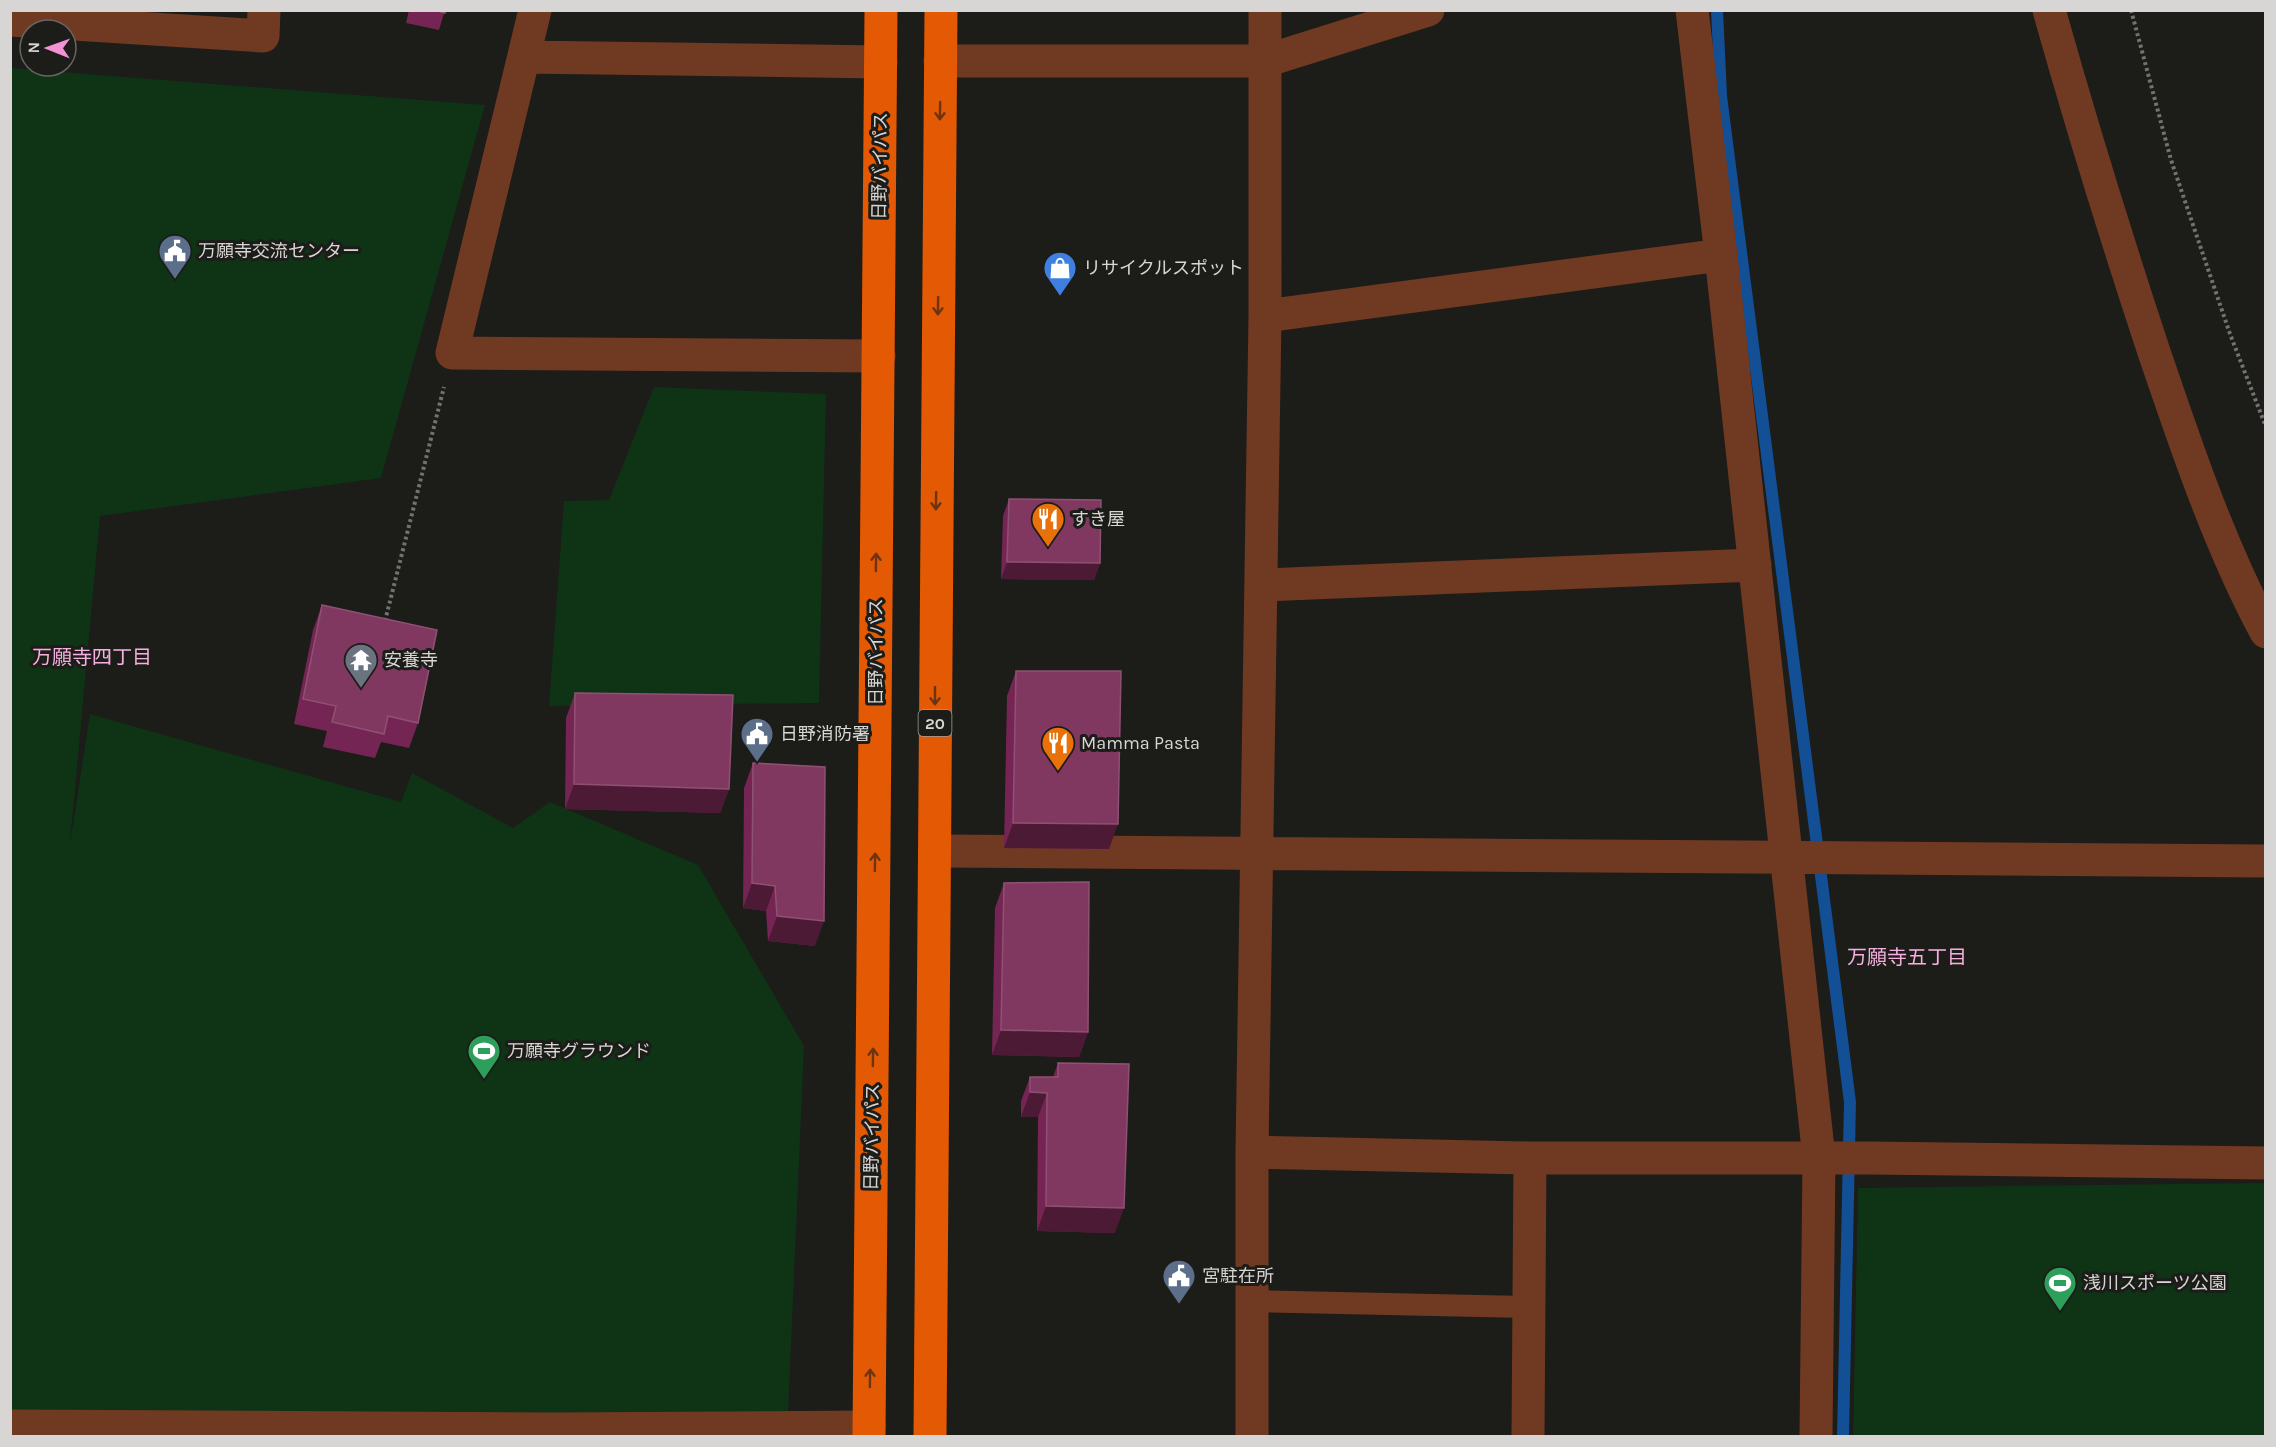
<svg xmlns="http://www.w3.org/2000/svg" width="2276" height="1447" viewBox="0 0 2276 1447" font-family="Karla,'Noto Sans JP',sans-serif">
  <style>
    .green { fill: #0f3315 }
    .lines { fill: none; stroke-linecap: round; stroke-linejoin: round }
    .stream { stroke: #124f94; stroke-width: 12 }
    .path { stroke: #737270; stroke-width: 4; stroke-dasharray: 3 3; stroke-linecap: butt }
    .lane { stroke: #703922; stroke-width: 22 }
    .street { stroke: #703922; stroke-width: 33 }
    .highway { stroke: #e45903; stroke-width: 33 }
    .wall { fill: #752553 }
    .shaded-wall { fill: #4d1a36 }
    .building { fill: #803861; stroke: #8e5173; stroke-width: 1.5 }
    .oneway { stroke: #6c3410 }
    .labels { text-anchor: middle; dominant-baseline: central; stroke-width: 6; stroke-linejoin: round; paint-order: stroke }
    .shield { fill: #1c1c19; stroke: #9f9e9d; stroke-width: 1.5 }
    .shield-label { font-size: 16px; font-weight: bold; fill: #d7d6d5 }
    .street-label { font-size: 18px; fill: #d7d6d5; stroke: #1c1c19 }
    .poi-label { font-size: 18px; fill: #d7d6d5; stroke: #1c1c19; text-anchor: start }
    .neighbourhood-label { font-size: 20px; fill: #f6b0df; stroke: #1c1c19 }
  </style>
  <rect width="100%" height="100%" fill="#1c1c19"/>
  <path class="green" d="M 10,68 L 485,105 L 381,478 L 100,516 L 70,844 L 90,714 L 401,802 L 412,773 L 513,828 L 550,802 L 698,865 L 804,1046 L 788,1414 L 11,1414 Z
    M 654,387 L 826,394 L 819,703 L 549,706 L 564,501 L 609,500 Z
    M 2265,1183 L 2265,1436 L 1853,1436 L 1858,1188 Z"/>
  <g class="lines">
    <path class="stream" d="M 1717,10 L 1721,96 L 1850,1102 L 1843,1436"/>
    <path class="path" d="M 2131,10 L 2171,160 L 2230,334 L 2266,427
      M 385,621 L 444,387"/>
    <path class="lane" d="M 1251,1301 L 1529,1307"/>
    <path class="street" d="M 535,10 L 452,353 L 879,356
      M 1692,10 L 1721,255 L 1819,1158 L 1816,1436
      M 2049,10 C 2081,124 2116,237 2153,349 C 2185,443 2219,545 2266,632
      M 10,20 L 263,36 L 264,10
      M 524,57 L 881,62
      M 940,61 L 1265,61 L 1428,10
      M 1265,316 L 1721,255
      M 1262,585 L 1755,565
      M 935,851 L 2266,861
      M 1252,1152 L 1530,1158 L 1869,1158 L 2266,1163
      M 10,1426 L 553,1429 L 869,1427
      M 1252,1436 L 1252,1152 L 1265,316 L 1265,10
      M 1528,1436 L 1530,1158"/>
    <path class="highway" d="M 869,1436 L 881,10
      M 930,1436 L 941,10"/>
  </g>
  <path class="wall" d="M 409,10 L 445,10 L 439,30 L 406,23 Z
    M 1009,499 L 1100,563 L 1094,580 L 1001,579 L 1003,516 Z
    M 322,605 L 418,723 L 409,748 L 381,742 L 375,758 L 323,747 L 327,731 L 294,724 L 313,630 Z
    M 1016,671 L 1109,849 L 1004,848 L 1007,696 Z
    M 575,693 L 729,789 L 720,813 L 565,809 L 566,718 Z
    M 753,763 L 815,946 L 768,941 L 766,911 L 743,908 L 744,788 Z
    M 1004,883 L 1088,1032 L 1079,1057 L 992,1055 L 995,908 Z
    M 1058,1063 L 1115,1233 L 1037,1231 L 1038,1117 L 1021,1117 L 1021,1101 L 1030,1077 L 1053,1077 Z"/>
  <path class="shaded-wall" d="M 1007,562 L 1100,563 L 1094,580 L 1001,579 Z
    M 574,784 L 729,789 L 720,813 L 565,809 Z
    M 1013,823 L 1118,824 L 1109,849 L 1004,848 Z
    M 752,883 L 775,886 L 766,911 L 743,908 Z
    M 777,916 L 824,921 L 815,946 L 768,941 Z
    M 1001,1030 L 1088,1032 L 1079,1057 L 992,1055 Z
    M 1030,1092 L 1047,1093 L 1038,1117 L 1021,1117 Z
    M 1046,1206 L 1124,1208 L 1115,1233 L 1037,1231 Z"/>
  <path class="building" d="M 434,10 L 445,10 L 445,13 Z
    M 1009,499 L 1101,500 L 1100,563 L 1007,562 Z
    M 322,605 L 437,630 L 418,723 L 388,716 L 384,734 L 332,722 L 336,706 L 303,699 Z
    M 1016,671 L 1121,671 L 1118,824 L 1013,823 Z
    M 575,693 L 733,695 L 729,789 L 574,784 Z
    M 753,763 L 825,767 L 824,921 L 777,916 L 775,886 L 752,883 Z
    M 1089,882 L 1088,1032 L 1001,1030 L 1004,883 Z
    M 1058,1063 L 1129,1064 L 1124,1208 L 1046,1206 L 1047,1093 L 1030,1092 L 1030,1077 L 1058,1077 Z"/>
  <defs><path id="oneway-shaft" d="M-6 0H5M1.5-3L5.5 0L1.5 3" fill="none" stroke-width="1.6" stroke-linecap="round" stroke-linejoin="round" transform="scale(1.5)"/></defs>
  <g class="oneway">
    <use href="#oneway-shaft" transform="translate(940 111) rotate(91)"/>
    <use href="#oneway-shaft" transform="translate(938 306) rotate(91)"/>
    <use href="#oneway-shaft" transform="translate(936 501) rotate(91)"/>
    <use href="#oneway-shaft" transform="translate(876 562) rotate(-89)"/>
    <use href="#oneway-shaft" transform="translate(935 696) rotate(90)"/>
    <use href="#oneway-shaft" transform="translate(875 862) rotate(-89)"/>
    <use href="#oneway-shaft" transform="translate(873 1057) rotate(-89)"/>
    <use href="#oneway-shaft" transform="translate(870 1378) rotate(-89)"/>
  </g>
  <defs>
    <g id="civic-pin" transform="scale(1.725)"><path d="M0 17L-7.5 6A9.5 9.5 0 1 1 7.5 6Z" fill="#5c6f8a" stroke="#1c1c19"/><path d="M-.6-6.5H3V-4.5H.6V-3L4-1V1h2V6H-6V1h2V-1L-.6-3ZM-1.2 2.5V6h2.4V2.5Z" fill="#fff"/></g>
    <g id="shop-pin" transform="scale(1.725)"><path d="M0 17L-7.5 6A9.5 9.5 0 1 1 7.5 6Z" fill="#3f7fe0" stroke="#1c1c19"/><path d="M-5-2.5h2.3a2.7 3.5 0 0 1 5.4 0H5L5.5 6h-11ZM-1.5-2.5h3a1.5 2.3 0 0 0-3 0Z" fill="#fff"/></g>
    <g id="restaurant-pin" transform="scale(1.725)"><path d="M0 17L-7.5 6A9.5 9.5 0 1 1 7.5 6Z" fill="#e8710a" stroke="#1c1c19"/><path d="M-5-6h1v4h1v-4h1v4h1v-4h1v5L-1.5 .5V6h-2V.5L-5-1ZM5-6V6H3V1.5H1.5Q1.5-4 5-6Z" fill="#fff"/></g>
    <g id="temple-pin" transform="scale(1.725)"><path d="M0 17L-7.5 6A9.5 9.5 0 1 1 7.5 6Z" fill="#6b7280" stroke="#1c1c19"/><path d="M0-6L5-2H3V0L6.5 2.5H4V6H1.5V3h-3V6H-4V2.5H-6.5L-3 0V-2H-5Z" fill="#fff"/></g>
    <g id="stadium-pin" transform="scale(1.725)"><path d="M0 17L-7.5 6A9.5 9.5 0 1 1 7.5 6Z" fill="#2e9e5b" stroke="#1c1c19"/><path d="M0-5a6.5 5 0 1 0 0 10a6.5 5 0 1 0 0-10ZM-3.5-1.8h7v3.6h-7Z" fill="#fff"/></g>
  </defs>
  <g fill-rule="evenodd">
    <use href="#civic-pin" x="175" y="251"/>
    <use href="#shop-pin" x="1060" y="268"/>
    <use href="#restaurant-pin" x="1048" y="519"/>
    <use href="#temple-pin" x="361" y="660"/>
    <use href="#civic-pin" x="757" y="734"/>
    <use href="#restaurant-pin" x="1058" y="743"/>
    <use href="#stadium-pin" x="484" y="1051"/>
    <use href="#civic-pin" x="1179" y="1276"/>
    <use href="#stadium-pin" x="2060" y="1283"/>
  </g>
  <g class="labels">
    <rect class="shield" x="918.5" y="710" width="33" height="26" rx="4.5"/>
    <g class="shield-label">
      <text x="935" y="723">20</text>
    </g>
    <g class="street-label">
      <text transform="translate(880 166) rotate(-89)">日野バイパス</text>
      <text transform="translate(876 652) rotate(-90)">日野バイパス</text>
      <text transform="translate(872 1137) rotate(-89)">日野バイパス</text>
    </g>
    <g class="poi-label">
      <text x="198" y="251">万願寺交流センター</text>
      <text x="1083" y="268">リサイクルスポット</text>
      <text x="1071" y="519">すき屋</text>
      <text x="384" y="660">安養寺</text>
      <text x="780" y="734">日野消防署</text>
      <text x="1081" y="743">Mamma Pasta</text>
      <text x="507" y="1051">万願寺グラウンド</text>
      <text x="1202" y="1276">宮駐在所</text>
      <text x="2083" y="1283">浅川スポーツ公園</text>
    </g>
    <g class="neighbourhood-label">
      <text x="92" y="657">万願寺四丁目</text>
      <text x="1907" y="957">万願寺五丁目</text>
    </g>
  </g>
  <rect width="2276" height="1447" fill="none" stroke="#d7d6d5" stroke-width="24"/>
  <g transform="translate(48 48) rotate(271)"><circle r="28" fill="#1c1c19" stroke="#676664" stroke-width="1.5"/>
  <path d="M0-4.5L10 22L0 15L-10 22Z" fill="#f391d5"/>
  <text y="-9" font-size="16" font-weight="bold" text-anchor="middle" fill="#d7d6d5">N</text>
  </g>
</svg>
